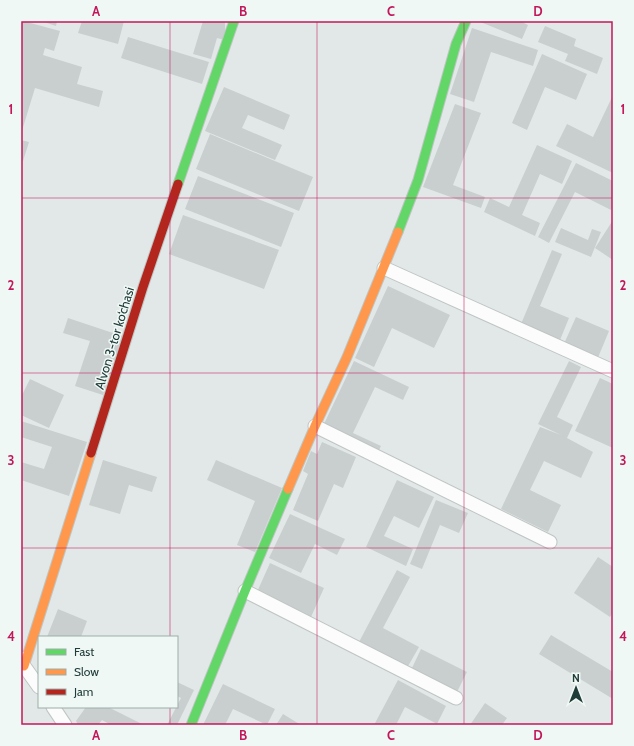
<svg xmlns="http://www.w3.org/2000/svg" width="634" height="746" viewBox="0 0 634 746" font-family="Cabin,sans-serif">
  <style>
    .building { fill: #c9cfce }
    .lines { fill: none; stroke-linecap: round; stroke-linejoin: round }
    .street-casing { stroke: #bfc5c4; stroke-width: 15 }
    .fast-casing { stroke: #bec6c4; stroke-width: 11 }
    .slow-casing { stroke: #bec6c4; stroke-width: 11 }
    .jam-casing { stroke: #bec6c4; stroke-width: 11 }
    .street { stroke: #fbfcfb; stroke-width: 13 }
    .fast { stroke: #63d668; stroke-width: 9 }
    .slow { stroke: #ff974d; stroke-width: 9 }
    .jam { stroke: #b3261e; stroke-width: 9 }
    .grid { fill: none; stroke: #c2185b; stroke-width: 1; stroke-opacity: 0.55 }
    .labels { text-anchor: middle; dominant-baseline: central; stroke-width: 3; stroke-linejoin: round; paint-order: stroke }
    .street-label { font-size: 13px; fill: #203c39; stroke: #f0f8f5 }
    .neatline { fill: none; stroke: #c2185b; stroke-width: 1.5 }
    .grid-label { font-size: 13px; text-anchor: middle; font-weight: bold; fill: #c2185b }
  </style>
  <rect width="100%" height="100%" fill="#e2e8e7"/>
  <path class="building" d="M 23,21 L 60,31 L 54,51 L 45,48 L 43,55 L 82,67 L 77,84 L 103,91 L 99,107 L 35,88 L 21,134 L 21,26 Z
    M 41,21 L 57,21 L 56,26 Z
    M 82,21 L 124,21 L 118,44 L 78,33 Z
    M 203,21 L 225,21 L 225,40 L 217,38 L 211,59 L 193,54 Z
    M 478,21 L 520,21 L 528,25 L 522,39 Z
    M 545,26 L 576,39 L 574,46 L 603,58 L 597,74 L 565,61 L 568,54 L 538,42 Z
    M 472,28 L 538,50 L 533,66 L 491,52 L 474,102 L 450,94 Z
    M 128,37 L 209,62 L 202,84 L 121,58 Z
    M 542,54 L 587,74 L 576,100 L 545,87 L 527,130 L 512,123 Z
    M 224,87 L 290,115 L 284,130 L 248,115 L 242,128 L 282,145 L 275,160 L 205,131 Z
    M 613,95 L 613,173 L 556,146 L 567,124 L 593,137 Z
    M 455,104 L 481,113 L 453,185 L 485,197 L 481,208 L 423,187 Z
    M 210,134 L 313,177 L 299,211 L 196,169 Z
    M 21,140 L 29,142 L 23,161 L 21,160 Z
    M 537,145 L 572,161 L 562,184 L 540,174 L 522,215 L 540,223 L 535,236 L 484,212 L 490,198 L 509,207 Z
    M 576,163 L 613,181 L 613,207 L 611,210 L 575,192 L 549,243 L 538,237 Z
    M 198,176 L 294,213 L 281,247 L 185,209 Z
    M 183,215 L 279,250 L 264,289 L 169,254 Z
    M 613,220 L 613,260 L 595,248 Z
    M 561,228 L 588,240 L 592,229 L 601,232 L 591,257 L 555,242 Z
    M 552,250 L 562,254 L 540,306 L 569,318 L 560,340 L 521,324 Z
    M 388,286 L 450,315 L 434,348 L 392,328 L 374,367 L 355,358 Z
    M 576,317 L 609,331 L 597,360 L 563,346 Z
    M 68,318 L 122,336 L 103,395 L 75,386 L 90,341 L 63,333 Z
    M 354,361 L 409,387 L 403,400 L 375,387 L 353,433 L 381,446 L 378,452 L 323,426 Z
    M 569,361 L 581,367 L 557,417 L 573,425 L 567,438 L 593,452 L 581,478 L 544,461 L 530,490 L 561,505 L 548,532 L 501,509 L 540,427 L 561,435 L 538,424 Z
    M 600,378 L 613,384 L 613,448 L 575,431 Z
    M 30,379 L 64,395 L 49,428 L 21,415 L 22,405 L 21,397 Z
    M 21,421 L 87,442 L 69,496 L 21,480 L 21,462 L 44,469 L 52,447 L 21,437 Z
    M 322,442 L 356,457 L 343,488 L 334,484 L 318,521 L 293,510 L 308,474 L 303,471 L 311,451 L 317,454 Z
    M 103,460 L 157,477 L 152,492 L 129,485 L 120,514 L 89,505 Z
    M 216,460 L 282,488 L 255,552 L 237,545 L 255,501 L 207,480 Z
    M 397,480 L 434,497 L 419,528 L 394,516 L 384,536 L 413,549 L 406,566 L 366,547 Z
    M 436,500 L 468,513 L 459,533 L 440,525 L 422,569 L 410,564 Z
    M 290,514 L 345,539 L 337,555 L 315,544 L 301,573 L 269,558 Z
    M 598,557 L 613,567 L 613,612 L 610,617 L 574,593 Z
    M 270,563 L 324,588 L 311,617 L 257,592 Z
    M 397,570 L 410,577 L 383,628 L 419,647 L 407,668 L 359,642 Z
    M 58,609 L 87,621 L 81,637 L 47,637 Z
    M 551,635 L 613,672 L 613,699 L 539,654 Z
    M 421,649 L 467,672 L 457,692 L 411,670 Z
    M 398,680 L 446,706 L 437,724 L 405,707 L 396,725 L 374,725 Z
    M 177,682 L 194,690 L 177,725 L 167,725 L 181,698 L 177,696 Z
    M 223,684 L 275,709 L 267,725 L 233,709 L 225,725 L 203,725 Z
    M 485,703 L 507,718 L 502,725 L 470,725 Z
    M 86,707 L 108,707 L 144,725 L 111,725 L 102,720 L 98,725 L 78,725 L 76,721 Z
    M 283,714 L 301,725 L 276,725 Z"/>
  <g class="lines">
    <g class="street-casing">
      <path id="street" d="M 384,268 L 613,371
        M 315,426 L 550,542
        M 245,591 L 456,698
        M 21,658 L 24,666 L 39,687
        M 53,707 L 65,725"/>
    </g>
    <g class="fast-casing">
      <path id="fast" d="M 178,184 L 234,21
        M 398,232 L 418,180 L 456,44 L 466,21
        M 191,725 L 245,591 L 288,489"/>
    </g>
    <g class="slow-casing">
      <path id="slow" d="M 288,489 L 315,426 L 347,357 L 398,232
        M 24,666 L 91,453"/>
    </g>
    <g class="jam-casing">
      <path id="jam" d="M 91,453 L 143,287 L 178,184"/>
    </g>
    <use href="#street" class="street"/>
    <use href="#fast" class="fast"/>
    <use href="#slow" class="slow"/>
    <use href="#jam" class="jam"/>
  </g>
  <path class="grid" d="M 170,21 L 170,637M 317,21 L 317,725M 464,21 L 464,725M 21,198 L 613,198M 21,373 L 613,373M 21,548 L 613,548M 170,707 L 170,725"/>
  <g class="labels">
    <g class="street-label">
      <text transform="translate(114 338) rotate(-73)">Alvon 3-tor ko‘chasi</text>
    </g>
  </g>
  <rect width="634" height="746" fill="none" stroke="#f0f8f5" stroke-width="44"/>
  <rect x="38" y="636" width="140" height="72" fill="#f0f8f5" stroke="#9dadaa"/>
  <rect x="46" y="649" width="20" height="6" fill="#63d668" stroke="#9dadaa"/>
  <text x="74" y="656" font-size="12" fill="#203c39">Fast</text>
  <rect x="46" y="669" width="20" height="6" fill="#ff974d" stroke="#9dadaa"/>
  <text x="74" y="676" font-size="12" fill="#203c39">Slow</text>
  <rect x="46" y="689" width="20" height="6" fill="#b3261e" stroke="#9dadaa"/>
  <text x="74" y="696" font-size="12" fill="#203c39">Jam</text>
  <g transform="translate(576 688)" stroke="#f0f8f5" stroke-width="3" paint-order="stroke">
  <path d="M0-3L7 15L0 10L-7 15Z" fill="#203c39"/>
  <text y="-6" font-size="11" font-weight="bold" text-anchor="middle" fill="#203c39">N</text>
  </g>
  <rect x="22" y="22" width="590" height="702" class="neatline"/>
  <g class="grid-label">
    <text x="96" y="16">A</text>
    <text x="243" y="16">B</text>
    <text x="391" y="16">C</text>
    <text x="538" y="16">D</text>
    <text x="11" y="114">1</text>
    <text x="623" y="114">1</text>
    <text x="11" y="290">2</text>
    <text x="623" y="290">2</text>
    <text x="11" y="465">3</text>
    <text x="623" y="465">3</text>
    <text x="11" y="641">4</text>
    <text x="623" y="641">4</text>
    <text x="96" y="740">A</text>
    <text x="243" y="740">B</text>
    <text x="391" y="740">C</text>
    <text x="538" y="740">D</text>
  </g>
</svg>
